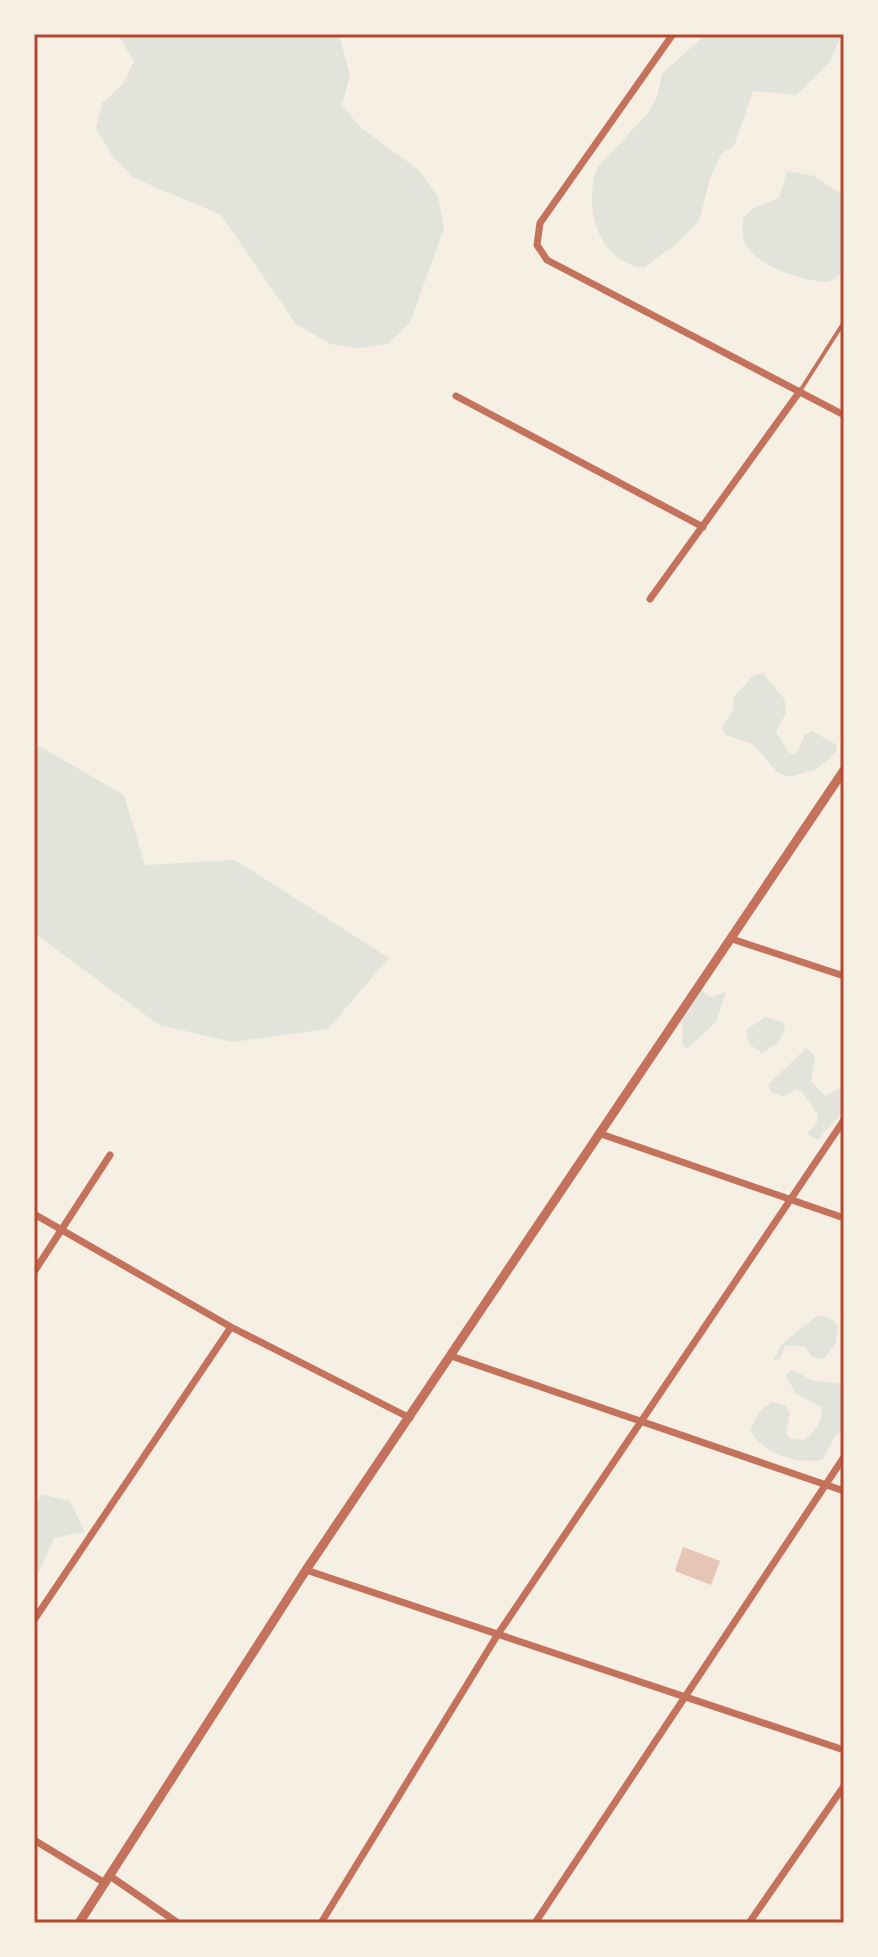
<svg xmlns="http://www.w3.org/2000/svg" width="878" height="1957" viewBox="0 0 878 1957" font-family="Quicksand,sans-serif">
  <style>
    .green { fill: #e2e4dc }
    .building { fill: #e6c5b7 }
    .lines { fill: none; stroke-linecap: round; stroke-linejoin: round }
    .service { stroke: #c5725c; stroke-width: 4 }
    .minor { stroke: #c5725c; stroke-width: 7 }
    .tertiary { stroke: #c5725c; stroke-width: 9 }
    .neatline { fill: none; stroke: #b5482f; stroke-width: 3 }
  </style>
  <rect width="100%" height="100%" fill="#f6efe4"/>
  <path class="green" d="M 117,34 L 339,34 L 350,75 L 342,105 L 360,127 L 419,170 L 438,197 L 444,228 L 410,323 L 387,344 L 359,348 L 330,344 L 296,324 L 221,215 L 134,178 L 111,154 L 96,128 L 102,103 L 123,84 L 134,61 Z
    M 706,34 L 842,34 L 829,63 L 796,95 L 753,91 L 734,146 L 721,154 L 710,179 L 699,221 L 678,242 L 644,268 C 597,262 583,206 597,168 L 647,114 L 656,100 L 662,74 Z
    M 787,171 L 814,176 L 838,192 L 844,191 L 844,272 L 829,282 C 805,282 748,265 743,237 C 742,232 743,224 743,218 L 753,208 L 779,198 Z
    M 763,673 L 785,700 L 786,713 L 776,732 L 789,753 L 796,754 L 805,735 L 812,731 L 837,745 L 836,752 L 817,769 L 789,777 L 777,772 L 753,744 L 726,735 L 722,728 L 733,710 L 734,696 L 754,675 Z
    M 34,743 L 124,795 L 145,865 L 235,860 L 389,958 L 328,1029 L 233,1042 L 159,1025 L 34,933 Z
    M 694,986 L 711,997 L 726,992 L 716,1022 L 687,1049 L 682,1044 C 686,1024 676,1002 694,986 Z
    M 765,1017 L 783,1022 L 785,1029 L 779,1042 L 762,1053 L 749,1044 L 746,1030 Z
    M 806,1048 L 815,1056 L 811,1081 L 825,1096 L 844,1086 L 844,1110 L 818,1140 L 807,1134 L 817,1122 L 818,1115 L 802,1092 L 796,1089 L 784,1097 L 770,1091 L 769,1084 Z
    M 818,1315 L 832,1319 L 838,1327 L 835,1344 L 824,1359 L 812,1357 L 804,1346 L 785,1346 L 780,1359 L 773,1361 L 782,1344 Z
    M 792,1369 L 811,1380 L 844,1384 L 844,1430 L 836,1434 L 823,1459 C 799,1466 760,1453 750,1429 L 761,1410 L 772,1402 L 786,1406 L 790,1413 L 786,1433 L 790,1438 L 804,1440 C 815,1433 823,1420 821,1407 L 795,1393 L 786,1375 Z
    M 41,1494 L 70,1501 L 85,1532 L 54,1538 L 34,1583 L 34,1507 Z"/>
  <path class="building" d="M 683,1547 L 720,1561 L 711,1585 L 675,1571 Z"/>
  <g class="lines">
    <path class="service" d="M 800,391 L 844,322"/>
    <path class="minor" d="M 673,34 L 540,223 L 537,245 L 547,260 L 844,415
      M 456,396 L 703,527
      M 650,599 L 800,391
      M 732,939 L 844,976
      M 601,1134 L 844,1218
      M 34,1214 L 231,1327 L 410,1418
      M 34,1272 L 110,1155
      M 451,1356 L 844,1491
      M 306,1570 L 844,1750
      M 34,1620 L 231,1327
      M 34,1840 L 105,1883
      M 110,1876 L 178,1923
      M 321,1923 L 498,1634 L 844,1120
      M 535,1923 L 844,1457
      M 749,1923 L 844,1786"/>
    <path class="tertiary" d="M 79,1923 L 306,1570 L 844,770"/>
  </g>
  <rect width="878" height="1957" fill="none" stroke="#f6efe4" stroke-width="72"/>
  <rect x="36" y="36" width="806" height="1885" class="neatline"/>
</svg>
